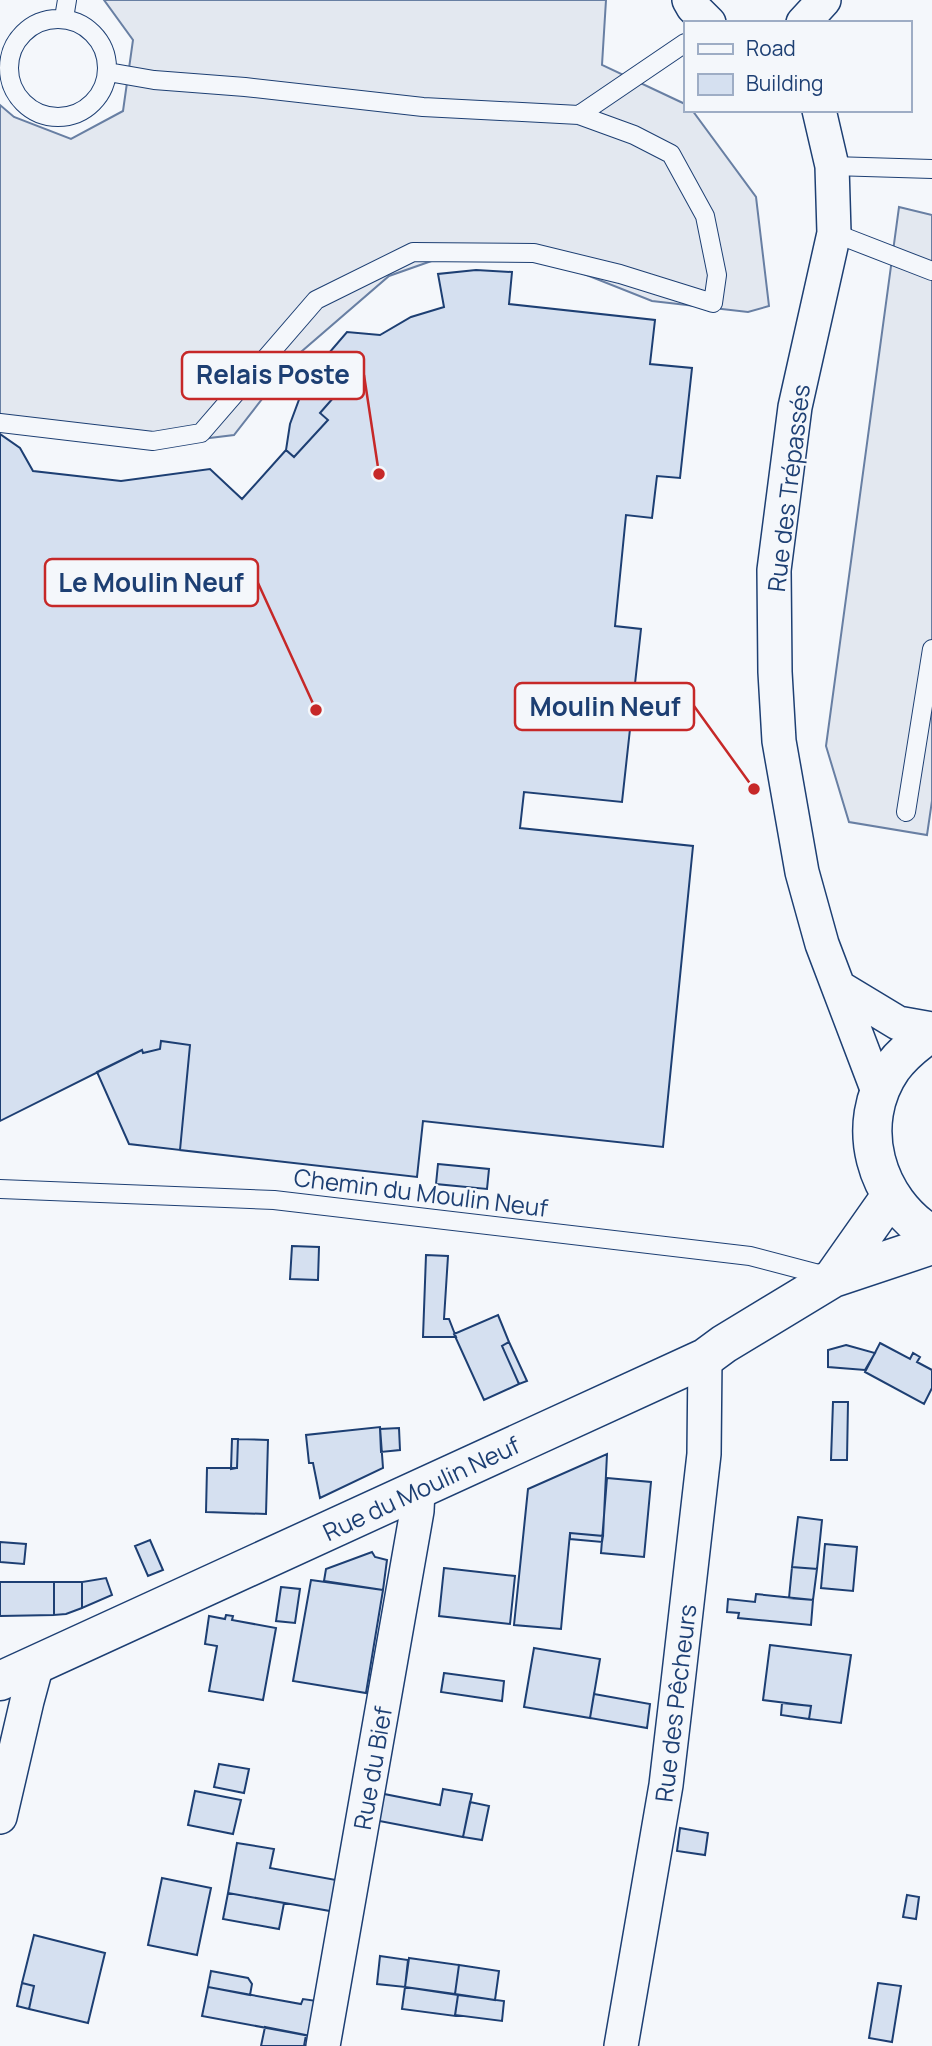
<svg xmlns="http://www.w3.org/2000/svg" width="932" height="2046" viewBox="0 0 932 2046" font-family="Manrope,sans-serif">
  <style>
    .parking { fill: #e3e8f0; stroke: #687fa3; stroke-width: 2 }
    .building { fill: #d5e0f0; stroke: #1d3f73; stroke-width: 2 }
    .lines { fill: none; stroke-linecap: round; stroke-linejoin: round }
    .lane-casing { stroke: #1d3f73; stroke-width: 20 }
    .street-casing { stroke: #1d3f73; stroke-width: 36 }
    .secondary-casing { stroke: #1d3f73; stroke-width: 41 }
    .primary-casing { stroke: #1d3f73; stroke-width: 41 }
    .lane { stroke: #f4f7fb; stroke-width: 18 }
    .street { stroke: #f4f7fb; stroke-width: 33 }
    .secondary { stroke: #f4f7fb; stroke-width: 38 }
    .primary { stroke: #f4f7fb; stroke-width: 38 }
    .labels { text-anchor: middle; dominant-baseline: central; stroke-width: 5; stroke-linejoin: round; paint-order: stroke }
    .street-label { font-size: 24px; fill: #1d3f73; stroke: #f4f7fb }
    .leader { fill: none; stroke: #c62828; stroke-width: 2.5 }
    .callout-dot { fill: #c62828; stroke: #f4f7fb; stroke-width: 2.5 }
    .callout { fill: #f4f7fb; stroke: #c62828; stroke-width: 2.5 }
    .callout-label { font-size: 26px; text-anchor: middle; font-weight: bold; fill: #1d3f73 }
  </style>
  <rect width="100%" height="100%" fill="#f4f7fb"/>
  <path class="parking" d="M 104,0 L 606,0 L 602,65 L 685,104 L 685,110 L 692,110 L 756,197 L 769,306 L 748,312 L 652,301 L 521,249 L 440,258 L 389,276 L 294,358 L 234,435 L 136,447 L 0,424 L 0,105 L 14,117 L 71,139 L 123,111 L 133,40 Z
    M 899,207 L 932,215 L 932,801 L 927,835 L 849,822 L 826,746 Z"/>
  <path class="building" d="M 476,270 L 512,272 L 509,304 L 655,320 L 650,364 L 692,368 L 680,478 L 657,476 L 652,518 L 626,515 L 615,626 L 641,629 L 622,802 L 524,792 L 520,828 L 693,846 L 663,1147 L 423,1121 L 417,1177 L 180,1150 L 190,1045 L 161,1041 L 160,1049 L 143,1053 L 142,1050 L 0,1121 L 0,434 L 20,448 L 33,471 L 121,481 L 210,469 L 242,499 L 286,450 L 294,457 L 328,420 L 320,413 L 341,389 L 317,367 L 347,332 L 380,335 L 411,317 L 444,307 L 438,274 Z
    M 317,367 L 341,389 L 320,413 L 328,420 L 294,457 L 286,450 L 290,424 L 300,397 Z
    M 161,1041 L 190,1045 L 180,1150 L 129,1144 L 97,1072 L 142,1050 L 143,1053 L 160,1049 Z
    M 438,1164 L 489,1169 L 487,1189 L 436,1184 Z
    M 292,1246 L 319,1247 L 318,1280 L 290,1279 Z
    M 426,1255 L 448,1256 L 444,1319 L 449,1319 L 456,1337 L 423,1337 Z
    M 498,1315 L 509,1342 L 502,1346 L 519,1384 L 484,1400 L 454,1334 Z
    M 509,1342 L 527,1381 L 519,1384 L 502,1346 Z
    M 880,1343 L 910,1359 L 913,1353 L 920,1357 L 917,1362 L 932,1370 L 932,1388 L 924,1404 L 865,1372 Z
    M 846,1345 L 875,1353 L 865,1370 L 828,1367 L 828,1350 Z
    M 833,1402 L 848,1402 L 847,1460 L 831,1460 Z
    M 380,1427 L 383,1468 L 320,1498 L 313,1463 L 309,1463 L 306,1435 Z
    M 399,1428 L 400,1450 L 381,1452 L 380,1429 Z
    M 232,1439 L 238,1439 L 237,1468 L 231,1469 Z
    M 238,1439 L 268,1440 L 266,1514 L 206,1512 L 207,1468 L 237,1468 Z
    M 607,1454 L 603,1536 L 570,1533 L 561,1629 L 514,1625 L 528,1489 Z
    M 607,1478 L 651,1482 L 644,1557 L 601,1553 Z
    M 798,1517 L 822,1520 L 817,1569 L 792,1567 Z
    M 570,1533 L 603,1536 L 602,1542 L 570,1539 Z
    M 150,1540 L 163,1570 L 148,1576 L 135,1546 Z
    M 0,1542 L 26,1544 L 24,1564 L 0,1562 Z
    M 825,1544 L 857,1547 L 853,1591 L 821,1588 Z
    M 372,1552 L 375,1557 L 387,1560 L 383,1590 L 324,1581 L 326,1569 Z
    M 792,1567 L 817,1569 L 813,1600 L 789,1598 Z
    M 444,1568 L 515,1576 L 510,1624 L 439,1616 Z
    M 106,1578 L 112,1595 L 82,1608 L 82,1582 Z
    M 311,1580 L 383,1590 L 366,1693 L 293,1681 Z
    M 0,1582 L 54,1582 L 54,1615 L 0,1616 Z
    M 54,1582 L 82,1582 L 82,1608 L 66,1614 L 54,1615 Z
    M 281,1587 L 300,1589 L 295,1623 L 276,1621 Z
    M 756,1594 L 813,1600 L 811,1625 L 738,1618 L 739,1613 L 727,1612 L 728,1599 L 755,1602 Z
    M 226,1615 L 233,1616 L 232,1620 L 276,1628 L 263,1700 L 209,1691 L 217,1646 L 205,1644 L 209,1616 L 225,1619 Z
    M 770,1645 L 851,1655 L 841,1723 L 809,1719 L 811,1706 L 763,1700 Z
    M 534,1648 L 600,1659 L 590,1718 L 524,1707 Z
    M 444,1673 L 504,1681 L 502,1701 L 441,1692 Z
    M 594,1694 L 650,1704 L 647,1728 L 590,1718 Z
    M 782,1703 L 811,1706 L 809,1719 L 781,1715 Z
    M 219,1764 L 249,1769 L 244,1793 L 214,1787 Z
    M 443,1789 L 472,1794 L 463,1837 L 369,1819 L 374,1792 L 440,1805 Z
    M 195,1791 L 241,1800 L 233,1834 L 188,1825 Z
    M 470,1802 L 489,1806 L 482,1840 L 463,1837 Z
    M 680,1828 L 708,1833 L 705,1855 L 677,1851 Z
    M 237,1843 L 274,1849 L 270,1868 L 336,1880 L 330,1911 L 228,1893 Z
    M 162,1878 L 211,1888 L 197,1955 L 148,1945 Z
    M 228,1893 L 284,1903 L 279,1929 L 223,1919 Z
    M 907,1895 L 919,1897 L 916,1919 L 903,1917 Z
    M 34,1935 L 105,1953 L 88,2023 L 29,2009 L 34,1986 L 22,1983 Z
    M 380,1956 L 408,1960 L 405,1987 L 377,1984 Z
    M 409,1958 L 459,1965 L 455,1994 L 405,1987 Z
    M 459,1965 L 499,1971 L 495,2000 L 455,1994 Z
    M 211,1971 L 248,1978 L 252,1984 L 250,1995 L 208,1987 Z
    M 22,1983 L 34,1986 L 29,2009 L 17,2006 Z
    M 878,1983 L 901,1986 L 892,2042 L 869,2038 Z
    M 208,1987 L 301,2004 L 303,1999 L 317,2001 L 310,2036 L 202,2016 Z
    M 405,1987 L 458,1995 L 455,2016 L 402,2009 Z
    M 458,1995 L 504,2001 L 502,2021 L 455,2015 Z
    M 265,2027 L 306,2035 L 304,2046 L 261,2046 Z"/>
  <g class="lines">
    <g class="lane-casing">
      <path id="lane" d="M 64,18 L 67,0
        M9 68a49 49 0 1 1 98 0a49 49 0 1 1-98 0Z
        M 108,72 L 154,80 L 245,87 L 423,107 L 579,115 L 685,43
        M 832,166 L 932,169
        M 834,233 L 932,271
        M 0,423 L 153,441 L 201,433 L 316,300 L 413,252 L 534,253 L 620,274 L 713,303 L 717,275 L 705,216 L 671,154 L 634,135 L 579,115
        M 906,812 L 932,649
        M 0,1189 L 274,1200 L 750,1256 L 830,1277"/>
    </g>
    <g class="street-casing">
      <path id="street" d="M 689,0 L 693,7 L 709,23
        M 803,23 L 824,0
        M 819,110 L 832,166 L 834,233 L 795,407 L 774,570 L 775,672 L 779,741 L 802,872 L 822,944 L 879,1094
        M 840,988 L 898,1023 L 932,1029
        M 0,1817 L 27,1701 L 37,1664
        M 323,2046 L 417,1511 L 418,1490
        M 621,2046 L 666,1785 L 677,1691 L 704,1454 L 705,1358"/>
    </g>
    <g class="secondary-casing">
      <path id="secondary" d="M 833,1278 L 890,1197
        M 0,1681 L 705,1358 L 724,1344 L 833,1278 L 932,1245"/>
    </g>
    <g class="primary-casing">
      <path id="primary" d="M 932,1032 C 917,1042 903,1053 892,1068 C 853,1124 875,1201 932,1235"/>
    </g>
    <use href="#lane" class="lane"/>
    <use href="#street" class="street"/>
    <use href="#secondary" class="secondary"/>
    <use href="#primary" class="primary"/>
  </g>
  <g class="labels">
    <g class="street-label">
      <text transform="translate(788 488) rotate(-83)">Rue des Trépassés</text>
      <text transform="translate(421 1192) rotate(7)">Chemin du Moulin Neuf</text>
      <text transform="translate(421 1488) rotate(-25)">Rue du Moulin Neuf</text>
      <text transform="translate(675 1703) rotate(-83)">Rue des Pêcheurs</text>
      <text transform="translate(372 1768) rotate(-80)">Rue du Bief</text>
    </g>
  </g>
  <path class="leader" d="M379 474L364 375M316 710L258 583M754 789L694 706"/>
  <g class="callout-dot">
    <circle cx="379" cy="474" r="7"/>
    <circle cx="316" cy="710" r="7"/>
    <circle cx="754" cy="789" r="7"/>
  </g>
  <g class="callout">
    <rect x="182" y="352" width="182" height="47" rx="7"/>
    <rect x="45" y="559" width="213" height="47" rx="7"/>
    <rect x="515" y="683" width="179" height="47" rx="7"/>
  </g>
  <g class="callout-label">
    <text x="273" y="384">Relais Poste</text>
    <text x="151" y="592">Le Moulin Neuf</text>
    <text x="605" y="716">Moulin Neuf</text>
  </g>
  <rect x="684" y="21" width="228" height="91" fill="#f4f7fb" stroke="#9eadc5" stroke-width="2"/>
  <rect x="698" y="44" width="35" height="10" fill="#f4f7fb" stroke="#9eadc5" stroke-width="2"/>
  <text x="746" y="56" font-size="21" fill="#1d3f73">Road</text>
  <rect x="698" y="74" width="35" height="21" fill="#d5e0f0" stroke="#9eadc5" stroke-width="2"/>
  <text x="746" y="91" font-size="21" fill="#1d3f73">Building</text>
</svg>
